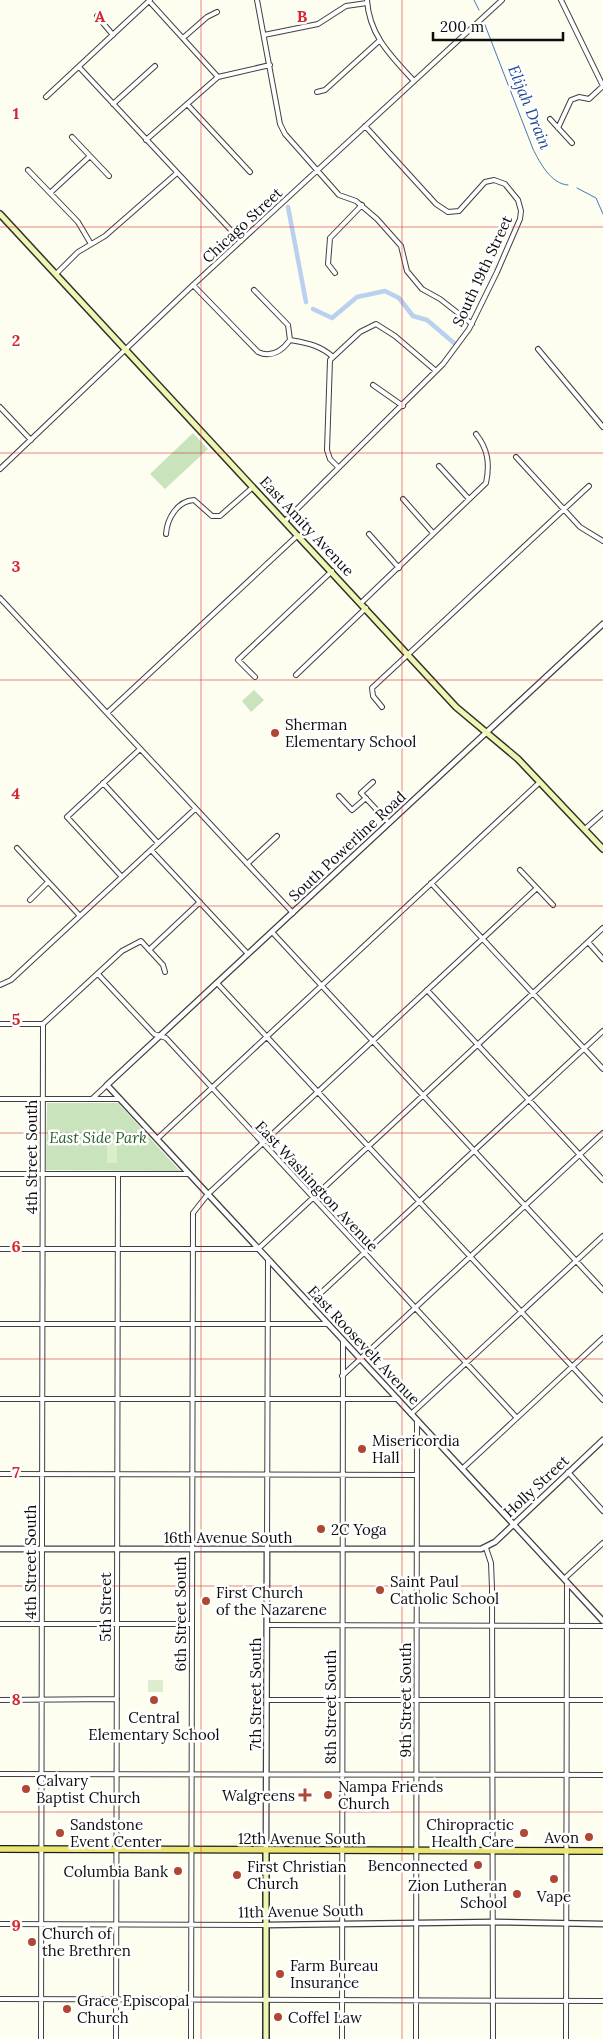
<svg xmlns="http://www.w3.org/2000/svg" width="603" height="2039" viewBox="0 0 603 2039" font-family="Lora,serif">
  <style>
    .green { fill: #c9e4bd }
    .pitch { fill: #dcedcd }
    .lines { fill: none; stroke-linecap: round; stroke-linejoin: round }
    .stream { stroke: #4878bf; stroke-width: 1 }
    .canal { stroke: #b9d1ef; stroke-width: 4.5 }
    .minor-casing { stroke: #404040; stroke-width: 6 }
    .tertiary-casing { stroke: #404040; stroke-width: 7 }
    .secondary-casing { stroke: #2f2f2f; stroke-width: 8 }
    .primary-casing { stroke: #1e1e1e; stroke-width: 8 }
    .minor { stroke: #fff; stroke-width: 4 }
    .tertiary { stroke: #fff; stroke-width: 4.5 }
    .secondary { stroke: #f0f6b2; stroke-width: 5 }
    .primary { stroke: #eae473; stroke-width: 5.5 }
    .grid { fill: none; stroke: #d62828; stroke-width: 1; stroke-opacity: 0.55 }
    .poi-dot { fill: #af4734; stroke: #fff; stroke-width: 2 }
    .labels { text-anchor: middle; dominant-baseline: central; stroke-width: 5; stroke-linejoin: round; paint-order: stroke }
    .street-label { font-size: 15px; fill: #0d0d0d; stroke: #fff }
    .poi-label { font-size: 15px; fill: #0d0d0d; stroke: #fff; text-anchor: start }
    .park-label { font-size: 15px; font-style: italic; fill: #255e25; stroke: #fff }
    .water-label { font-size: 16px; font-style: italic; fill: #244c92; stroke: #fff }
    .grid-label { font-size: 16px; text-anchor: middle; font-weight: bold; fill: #d62828; stroke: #fff; stroke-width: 5; stroke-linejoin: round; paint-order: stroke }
  </style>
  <rect width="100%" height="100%" fill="#fdfdf0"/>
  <path class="green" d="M 193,433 L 208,449 L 165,489 L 150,474 Z
    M 254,690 L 264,700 L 251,712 L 242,701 Z
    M 47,1103 L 118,1103 L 180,1171 L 46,1170 Z"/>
  <path class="pitch" d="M 107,1145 L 117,1145 L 117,1163 L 107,1163 Z
    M 148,1680 L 163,1680 L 163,1692 L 148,1692 Z"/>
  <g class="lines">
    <path class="stream" d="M 474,0 L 479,10
      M 485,25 L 533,149 C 540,163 551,184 568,185
      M 577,188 L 596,198 L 603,214"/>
    <path class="canal" d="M 288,207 L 306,302
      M 313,309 L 332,318 L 357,297 L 385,291 L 399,298 L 413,316 L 427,320 L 454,343"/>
    <g class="minor-casing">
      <path id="minor" d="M 257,0 L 280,124 L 285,134 L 339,195 L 356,201 L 377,219 L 401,246 L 407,271 L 422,289 L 440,299 L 472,324
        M 367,0 C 369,35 391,56 414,81
        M 561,0 L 603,86
        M 149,1 L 218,77
        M 97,16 L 113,35
        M 264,35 L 318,24 L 346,6 L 367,3
        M 183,38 L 207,17 L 217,12
        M 79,67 L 241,241
        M 317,92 L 325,90 L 379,41
        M 46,97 L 150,0
        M 113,104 L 155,66
        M 187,104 L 250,172
        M 550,119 L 572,143
        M 558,128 L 571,100 L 579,97 L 589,99 L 603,86
        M 72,137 L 109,176
        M 146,140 L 218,77 L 270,65
        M 28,170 L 78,222 L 91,244
        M 50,193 L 90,156
        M 335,273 L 328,264 L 330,238 L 362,205
        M 56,274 L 78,252 L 105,236 L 177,173
        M 193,285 L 258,352 C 271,358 282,351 290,340
        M 254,290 L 288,325 L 290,340
        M 290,340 C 307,343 320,345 333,357
        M 538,349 L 603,427
        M 373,385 L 403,406
        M 0,407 L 31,440
        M 516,457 L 580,527 L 603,541
        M 439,466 L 469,499
        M 338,467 L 330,459 L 327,450 L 330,360 L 360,332 L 376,324 L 395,336 L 436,371
        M 0,469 L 193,285 L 502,0
        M 403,499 L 433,533
        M 285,521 L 443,364 L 469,329 L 497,272 L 520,219 L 521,211 L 518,200 L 505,184 L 494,180 L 485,182 L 459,211 L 448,212 L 436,204 L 365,126
        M 166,534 C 167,519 177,501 194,500 L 212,516 L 220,516 L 253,487
        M 369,534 L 399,568
        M 0,598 L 293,913
        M 361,603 L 486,483 C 490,464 488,449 476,434
        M 296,675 L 366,608
        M 255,677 L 238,660 L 332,571
        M 382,707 L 373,696 L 372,688 L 589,486
        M 107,713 L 298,535
        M 373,782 L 361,793 L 389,823
        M 103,783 L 158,843
        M 339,796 L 352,810 L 366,798
        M 585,829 L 603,813
        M 17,848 L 80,916
        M 151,850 L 248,954
        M 247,864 L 277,836
        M 520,870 L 553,905
        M 122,877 L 67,817 L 140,749
        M 431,883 L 603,1069
        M 30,900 L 48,882
        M 272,932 L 603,1290
        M 588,942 L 603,959
        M 149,950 L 200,902
        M 98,974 L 154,1034 L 166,1038 L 517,1418
        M 217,983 L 603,1400
        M 0,985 L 11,980 L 195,809
        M 427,990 L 603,1180
        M 0,1024 L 43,1024
        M 43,1024 L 122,951 L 141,941 L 163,965 L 165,972
        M 0,1099 L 92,1099 L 107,1085
        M 92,1099 L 120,1099
        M 157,1139 L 540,782
        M 0,1174 L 189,1174
        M 0,1249 L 258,1249 L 603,928
        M 309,1304 L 603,1031
        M 0,1324 L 328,1324
        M 342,1376 L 603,1133
        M 0,1399 L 398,1399
        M 411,1414 L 603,1236
        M 462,1469 L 603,1338
        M 568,1472 L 603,1511
        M 0,1474 L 417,1475
        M 486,1548 L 491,1563 L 492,1588 L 493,2039
        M 267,1550 L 268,1259
        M 564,1579 L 603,1543
        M 0,1624 L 192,1624
        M 268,1625 L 603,1626
        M 0,1700 L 117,1699
        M 268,1700 L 603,1700
        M 0,1774 L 603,1775
        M 0,1924 L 266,1925
        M 0,1999 L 603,2001
        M 41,2039 L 43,1024
        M 116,2039 L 118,1174
        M 191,2039 L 193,1213 L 208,1194 L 537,888
        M 342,2039 L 343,1340
        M 416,2039 L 417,1420
        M 566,2039 L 567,1582"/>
    </g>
    <g class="tertiary-casing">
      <path id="tertiary" d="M 603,624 L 107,1085 L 603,1621
        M 0,1549 L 481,1549 L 495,1542 L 603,1440
        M 266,1850 L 267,1550
        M 266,1925 L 494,1922 L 603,1924"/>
    </g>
    <g class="secondary-casing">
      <path id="secondary" d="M 0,214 L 456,707 L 518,759 L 603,849
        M 266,2039 L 266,1850"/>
    </g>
    <g class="primary-casing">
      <path id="primary" d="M 0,1849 L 603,1851"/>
    </g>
    <use href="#minor" class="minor"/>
    <use href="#tertiary" class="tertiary"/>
    <use href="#secondary" class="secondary"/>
    <use href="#primary" class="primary"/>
  </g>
  <path class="grid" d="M 201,0 L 201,2039M 402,0 L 402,2039M 0,227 L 603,227M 0,453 L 603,453M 0,680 L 603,680M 0,906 L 603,906M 0,1133 L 603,1133M 0,1359 L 603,1359M 0,1586 L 603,1586M 0,1812 L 603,1812"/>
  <g class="poi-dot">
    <circle cx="275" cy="733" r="5"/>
    <circle cx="362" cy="1449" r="5"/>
    <circle cx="321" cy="1529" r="5"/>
    <circle cx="380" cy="1590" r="5"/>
    <circle cx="206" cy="1601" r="5"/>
    <circle cx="154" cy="1700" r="5"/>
    <circle cx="26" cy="1789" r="5"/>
    <path d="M302.5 1787.5h5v5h5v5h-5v5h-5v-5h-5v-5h5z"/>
    <circle cx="328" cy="1795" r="5"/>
    <circle cx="60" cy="1833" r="5"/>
    <circle cx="524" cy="1833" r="5"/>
    <circle cx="589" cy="1837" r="5"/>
    <circle cx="478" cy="1865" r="5"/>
    <circle cx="178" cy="1871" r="5"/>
    <circle cx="237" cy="1875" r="5"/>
    <circle cx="554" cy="1879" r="5"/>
    <circle cx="517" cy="1894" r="5"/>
    <circle cx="32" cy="1942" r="5"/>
    <circle cx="280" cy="1974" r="5"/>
    <circle cx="67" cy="2009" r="5"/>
    <circle cx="278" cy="2017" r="5"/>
  </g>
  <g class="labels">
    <g class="street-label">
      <text transform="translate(242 225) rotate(-43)">Chicago Street</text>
      <text transform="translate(482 271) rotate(-65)">South 19th Street</text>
      <text transform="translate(307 526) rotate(47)">East Amity Avenue</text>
      <text transform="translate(347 846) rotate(-43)">South Powerline Road</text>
      <text transform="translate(31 1157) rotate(-90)">4th Street South</text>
      <text transform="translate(317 1186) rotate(47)">East Washington Avenue</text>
      <text transform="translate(364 1345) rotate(47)">East Roosevelt Avenue</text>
      <text transform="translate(536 1486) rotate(-43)">Holly Street</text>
      <text x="228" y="1537">16th Avenue South</text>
      <text transform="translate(30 1562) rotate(-90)">4th Street South</text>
      <text transform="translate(105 1607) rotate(-90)">5th Street</text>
      <text transform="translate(180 1614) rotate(-90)">6th Street South</text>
      <text transform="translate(255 1694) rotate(-90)">7th Street South</text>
      <text transform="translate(405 1700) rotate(-90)">9th Street South</text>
      <text transform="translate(330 1707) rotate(-90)">8th Street South</text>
      <text x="302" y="1838">12th Avenue South</text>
      <text transform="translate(301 1911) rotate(-1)">11th Avenue South</text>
    </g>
    <g class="poi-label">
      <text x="285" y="724">Sherman<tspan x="285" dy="17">Elementary School</tspan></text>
      <text x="372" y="1440">Misericordia<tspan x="372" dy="17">Hall</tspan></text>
      <text x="331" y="1529">2C Yoga</text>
      <text x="390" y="1581">Saint Paul<tspan x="390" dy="17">Catholic School</tspan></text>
      <text x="216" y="1592">First Church<tspan x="216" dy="17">of the Nazarene</tspan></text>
      <text x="154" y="1717" text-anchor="middle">Central<tspan x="154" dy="17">Elementary School</tspan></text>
      <text x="36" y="1780">Calvary<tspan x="36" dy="17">Baptist Church</tspan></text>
      <text x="338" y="1786">Nampa Friends<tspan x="338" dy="17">Church</tspan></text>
      <text x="295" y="1795" text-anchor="end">Walgreens</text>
      <text x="70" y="1824">Sandstone<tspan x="70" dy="17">Event Center</tspan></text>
      <text x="514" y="1824" text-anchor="end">Chiropractic<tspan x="514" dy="17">Health Care</tspan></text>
      <text x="579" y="1837" text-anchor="end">Avon</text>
      <text x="468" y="1865" text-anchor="end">Benconnected</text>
      <text x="247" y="1866">First Christian<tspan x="247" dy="17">Church</tspan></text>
      <text x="168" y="1871" text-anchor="end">Columbia Bank</text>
      <text x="507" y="1885" text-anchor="end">Zion Lutheran<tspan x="507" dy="17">School</tspan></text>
      <text x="554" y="1896" text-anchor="middle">Vape</text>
      <text x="42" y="1933">Church of<tspan x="42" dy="17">the Brethren</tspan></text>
      <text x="290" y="1965">Farm Bureau<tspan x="290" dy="17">Insurance</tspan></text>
      <text x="77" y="2000">Grace Episcopal<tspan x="77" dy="17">Church</tspan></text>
      <text x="288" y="2017">Coffel Law</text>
    </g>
    <g class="park-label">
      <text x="98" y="1137">East Side Park</text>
    </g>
    <g class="water-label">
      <text transform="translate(530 107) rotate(68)">Elijah Drain</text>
    </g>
  </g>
  <g class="grid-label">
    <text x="100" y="22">A</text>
    <text x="302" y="22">B</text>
    <text x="16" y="119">1</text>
    <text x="16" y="346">2</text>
    <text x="16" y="572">3</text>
    <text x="16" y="799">4</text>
    <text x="16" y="1025">5</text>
    <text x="16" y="1252">6</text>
    <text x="16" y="1478">7</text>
    <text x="16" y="1705">8</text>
    <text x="16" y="1931">9</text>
  </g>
  <path d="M433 32v8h130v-8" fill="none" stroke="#0d0d0d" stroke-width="2.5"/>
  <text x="440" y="32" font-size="15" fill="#0d0d0d" stroke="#ffffff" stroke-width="4" paint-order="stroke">200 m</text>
</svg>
